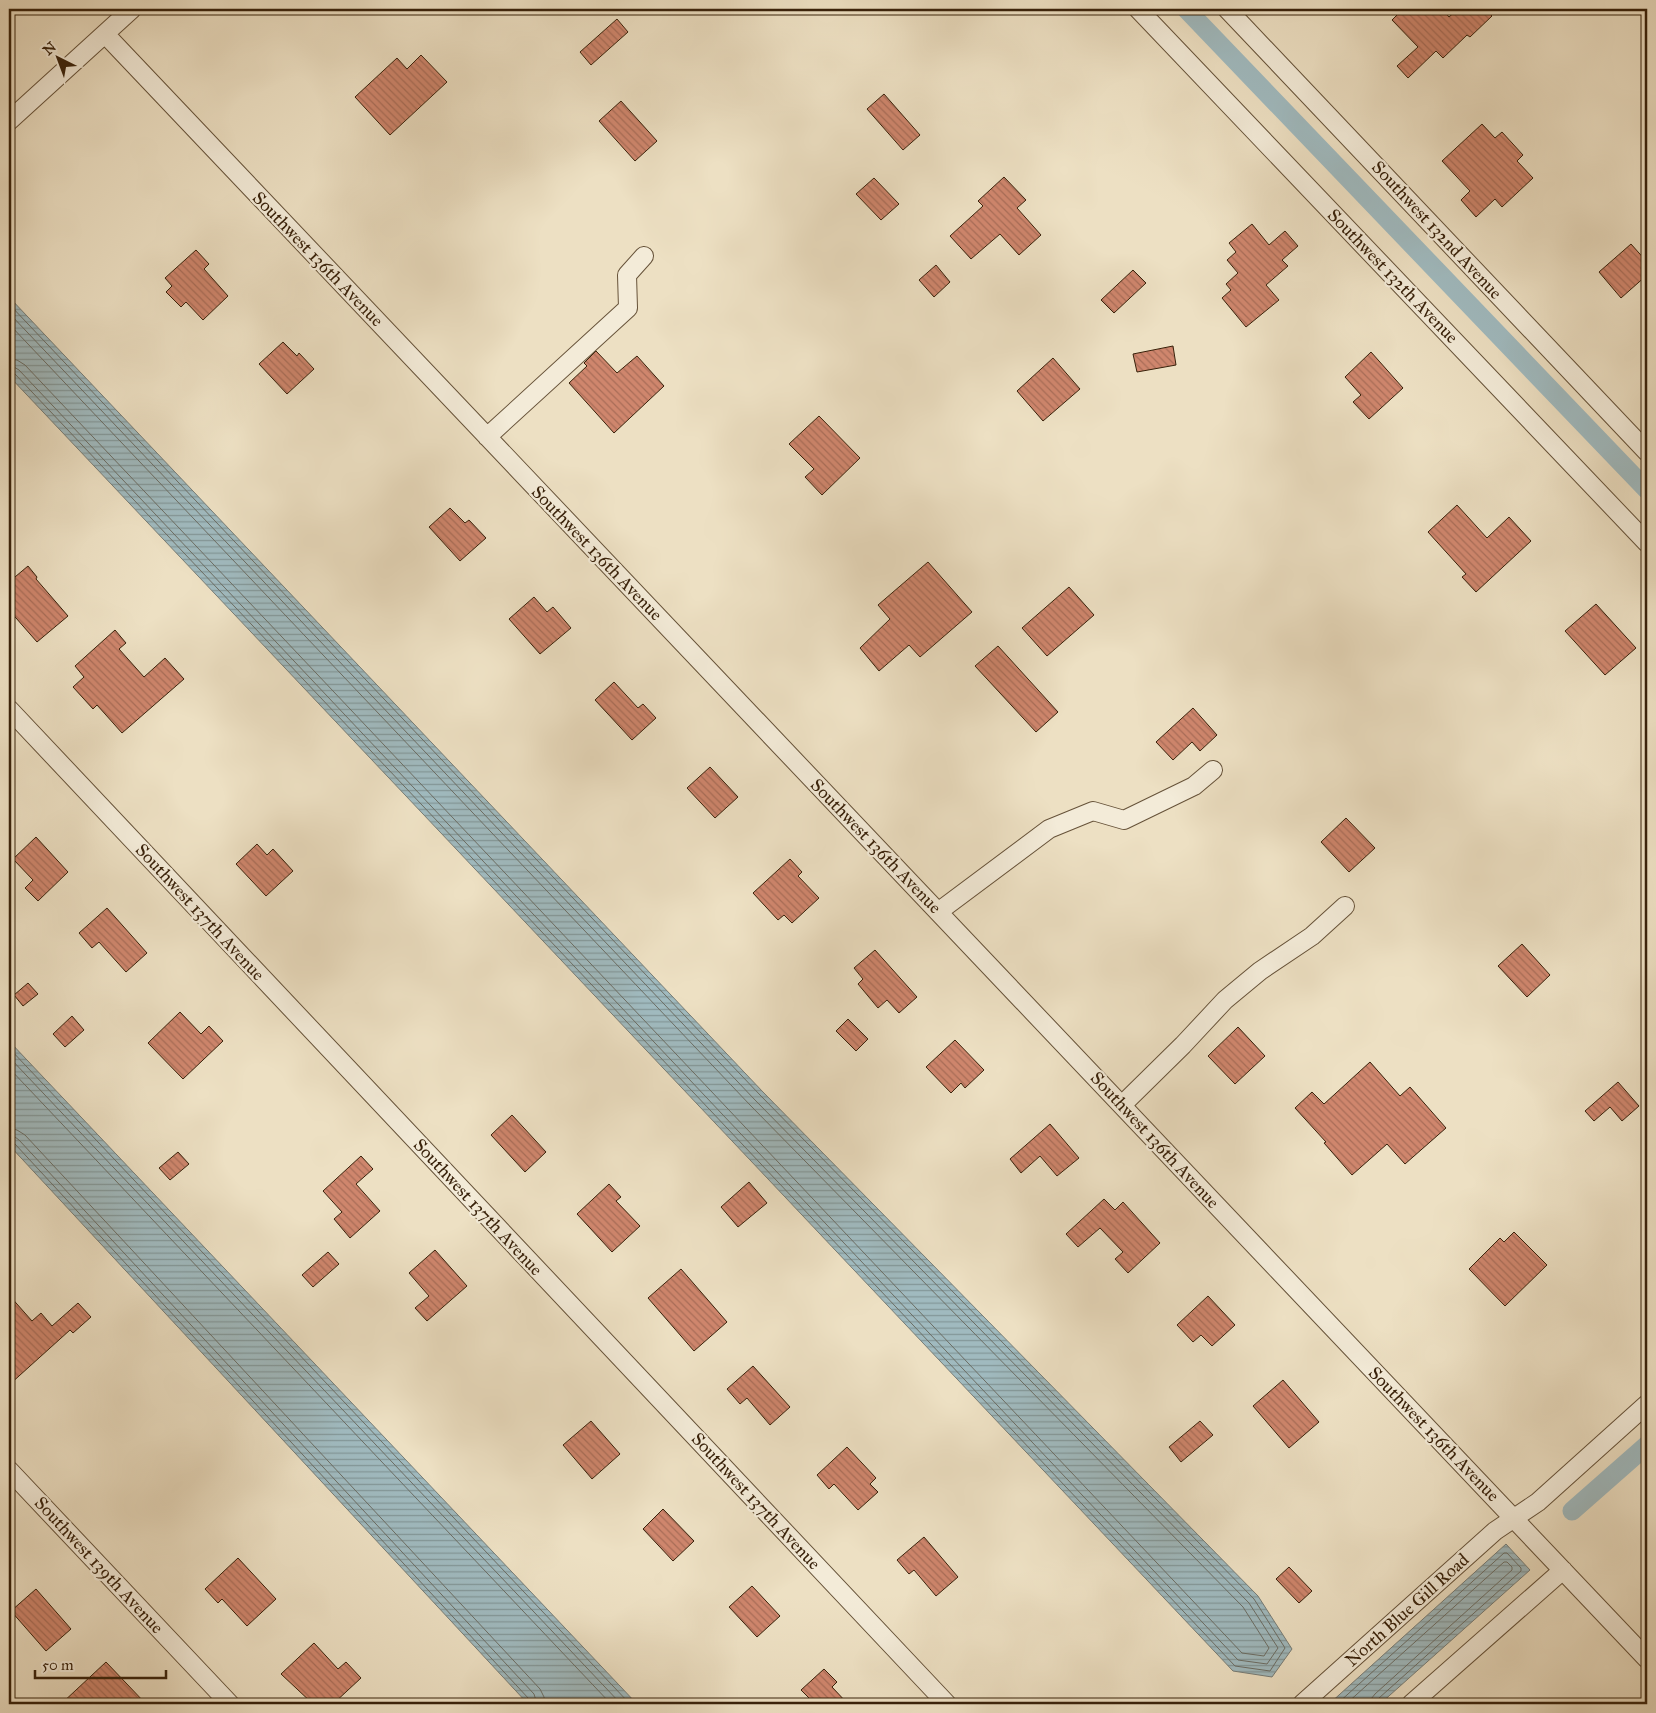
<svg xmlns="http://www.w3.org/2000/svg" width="1656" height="1713" viewBox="0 0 1656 1713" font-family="'IM FELL Great Primer',serif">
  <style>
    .water { fill: url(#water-rules); stroke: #777d77 }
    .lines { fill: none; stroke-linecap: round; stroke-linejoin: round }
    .shore { stroke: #6c6e65; stroke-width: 1 }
    .canal { stroke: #a0babf; stroke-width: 19 }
    .building { fill: url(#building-back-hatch); stroke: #39220b }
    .minor-casing { stroke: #665239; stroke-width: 20 }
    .minor { stroke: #f3ebd8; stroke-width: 18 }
    .labels { text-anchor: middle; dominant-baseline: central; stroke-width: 4.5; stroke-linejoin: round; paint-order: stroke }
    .street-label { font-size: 18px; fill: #39220b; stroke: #f3ebd8 }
  </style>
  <defs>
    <pattern id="water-rules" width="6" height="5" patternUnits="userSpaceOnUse" patternTransform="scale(1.25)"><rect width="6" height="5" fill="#a0babf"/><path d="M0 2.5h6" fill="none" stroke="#839799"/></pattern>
    <pattern id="building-back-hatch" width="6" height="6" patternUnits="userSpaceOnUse" patternTransform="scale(1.25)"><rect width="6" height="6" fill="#cf866d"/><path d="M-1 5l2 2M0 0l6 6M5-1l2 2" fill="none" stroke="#a96d58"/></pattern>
  </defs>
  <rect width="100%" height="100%" fill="#ede0c3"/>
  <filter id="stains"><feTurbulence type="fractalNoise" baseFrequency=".004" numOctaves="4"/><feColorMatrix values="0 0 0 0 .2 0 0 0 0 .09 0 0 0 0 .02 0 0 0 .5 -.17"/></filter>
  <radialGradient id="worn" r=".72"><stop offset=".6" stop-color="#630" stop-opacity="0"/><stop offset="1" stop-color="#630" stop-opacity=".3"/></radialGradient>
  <path class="water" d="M 9,297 L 763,1092 L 1258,1596 L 1292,1649 L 1272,1677 L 1233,1671 L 9,376 Z
    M 9,1041 L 637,1704 L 528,1704 L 9,1145 Z
    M 1506,1544 L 1530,1570 L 1380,1704 L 1329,1704 Z"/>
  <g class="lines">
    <path class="shore" d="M 9,304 L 760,1095 L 1254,1599 L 1285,1648 L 1270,1671 L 1235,1666 L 15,374 L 9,373
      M 9,313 L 755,1100 L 1249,1603 L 1278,1648 L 1267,1664 L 1238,1660 L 19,370 L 14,367 L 9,366
      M 9,324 L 750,1105 L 1243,1607 L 1269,1648 L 1264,1656 L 1242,1653 L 25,365 L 17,360 L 9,359
      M 9,1048 L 630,1704
      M 9,1057 L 621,1704
      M 9,1068 L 611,1704
      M 9,1128 L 17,1130 L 25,1135 L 540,1689 L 544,1697 L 545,1704
      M 9,1136 L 15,1137 L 19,1140 L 534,1694 L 537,1704
      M 9,1142 L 15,1144 L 529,1699 L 531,1704
      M 1337,1704 L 1504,1553 L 1507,1553 L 1521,1568 L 1521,1571 L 1379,1698 L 1377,1704
      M 1346,1704 L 1504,1562 L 1507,1562 L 1512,1567 L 1512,1570 L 1375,1694 L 1371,1699 L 1371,1704"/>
    <path class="canal" d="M 1186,9 L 1647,490
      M 1572,1511 L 1647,1445"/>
  </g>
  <path class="building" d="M 1403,9 L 1442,9 L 1449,17 L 1458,9 L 1485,9 L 1492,16 L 1470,37 L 1467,35 L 1443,58 L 1436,51 L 1408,78 L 1397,66 L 1418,47 L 1392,20 Z
    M 617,19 L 628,32 L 591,65 L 580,52 Z
    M 421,55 L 447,82 L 390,135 L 355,97 L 397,58 L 407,69 Z
    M 884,94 L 920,135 L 903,150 L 867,109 Z
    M 621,101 L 657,141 L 635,161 L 599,121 Z
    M 1482,124 L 1495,138 L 1502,132 L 1523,155 L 1517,161 L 1533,178 L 1502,207 L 1495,199 L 1476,217 L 1461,200 L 1470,191 L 1442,161 Z
    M 1004,177 L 1026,200 L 1017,208 L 1041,235 L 1019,255 L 1000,234 L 971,259 L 950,236 L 983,206 L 978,201 Z
    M 874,178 L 899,204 L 881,220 L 856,194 Z
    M 1252,224 L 1269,245 L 1285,231 L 1298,246 L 1282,260 L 1288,266 L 1266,285 L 1279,300 L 1246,327 L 1222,298 L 1231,290 L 1226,284 L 1238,273 L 1227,260 L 1236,252 L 1229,243 Z
    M 1631,244 L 1647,262 L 1647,275 L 1621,298 L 1599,272 Z
    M 196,250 L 209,264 L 204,269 L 228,296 L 203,320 L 186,302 L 181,307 L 166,292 L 172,286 L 165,278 Z
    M 936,265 L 950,282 L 934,297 L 919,280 Z
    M 1133,270 L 1146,283 L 1114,313 L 1101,300 Z
    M 283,342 L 297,356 L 299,353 L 314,369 L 287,394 L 259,364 Z
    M 1173,346 L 1176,365 L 1137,372 L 1133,354 Z
    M 596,351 L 617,373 L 637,356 L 664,386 L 614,433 L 569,383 L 587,366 L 584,363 Z
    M 1371,352 L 1403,388 L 1369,419 L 1353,402 L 1361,395 L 1345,377 Z
    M 1053,358 L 1080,389 L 1043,421 L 1017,391 Z
    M 819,416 L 860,458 L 822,495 L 805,477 L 814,469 L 789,444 Z
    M 1457,505 L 1487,538 L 1509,517 L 1531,541 L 1476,592 L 1462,577 L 1466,574 L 1428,532 Z
    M 450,508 L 465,523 L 469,520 L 486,538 L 460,561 L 429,527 Z
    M 928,562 L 972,612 L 920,657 L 909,645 L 879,671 L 860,648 L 890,619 L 878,605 Z
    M 28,566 L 37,577 L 36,579 L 68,616 L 37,642 L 9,610 L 9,582 Z
    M 1069,587 L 1094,615 L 1047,656 L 1022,628 Z
    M 534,597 L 547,612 L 553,607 L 571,628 L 540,654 L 509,619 Z
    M 1596,604 L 1636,648 L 1605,675 L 1565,631 Z
    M 115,630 L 126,643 L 119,649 L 144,677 L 165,658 L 184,679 L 122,733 L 97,705 L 93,709 L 73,687 L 84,677 L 75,666 Z
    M 998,646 L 1058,712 L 1036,732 L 975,666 Z
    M 614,682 L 638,708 L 643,704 L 656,718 L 632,740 L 595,700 Z
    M 1193,708 L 1217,735 L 1200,751 L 1192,742 L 1173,760 L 1156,742 Z
    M 710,767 L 738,797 L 715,818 L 687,788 Z
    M 1346,818 L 1375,848 L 1349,872 L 1321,842 Z
    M 36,837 L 68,872 L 38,901 L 25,888 L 33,880 L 13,859 Z
    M 257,844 L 267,855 L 273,849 L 293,871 L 266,896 L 236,864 Z
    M 790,859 L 802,872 L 798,876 L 819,898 L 792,923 L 784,915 L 778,920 L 753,893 Z
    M 107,908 L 147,953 L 126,972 L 99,942 L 92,948 L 79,933 Z
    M 1522,944 L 1550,975 L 1527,997 L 1498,966 Z
    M 875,950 L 917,997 L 899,1013 L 887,1000 L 878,1008 L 858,984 L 863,979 L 854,968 Z
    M 28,983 L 38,994 L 23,1006 L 14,995 Z
    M 180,1012 L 201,1034 L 209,1026 L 223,1041 L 183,1079 L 148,1043 Z
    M 72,1016 L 84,1030 L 65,1047 L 53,1034 Z
    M 848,1019 L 868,1039 L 856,1051 L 836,1031 Z
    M 1238,1027 L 1265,1056 L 1235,1084 L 1208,1056 Z
    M 955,1040 L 984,1070 L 965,1088 L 961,1083 L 951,1093 L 926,1067 Z
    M 1370,1062 L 1400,1096 L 1410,1087 L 1446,1128 L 1405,1164 L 1387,1144 L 1352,1175 L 1324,1143 L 1326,1142 L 1295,1108 L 1312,1092 L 1324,1104 Z
    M 1618,1082 L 1639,1106 L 1622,1121 L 1610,1107 L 1594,1121 L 1585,1111 Z
    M 512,1115 L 546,1152 L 525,1172 L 491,1135 Z
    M 1050,1124 L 1079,1158 L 1057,1176 L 1040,1156 L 1021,1173 L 1010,1159 Z
    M 178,1152 L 189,1164 L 170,1180 L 159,1168 Z
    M 361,1156 L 373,1169 L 356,1184 L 380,1211 L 350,1238 L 334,1219 L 342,1212 L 323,1191 Z
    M 749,1182 L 767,1203 L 738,1227 L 721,1207 Z
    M 609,1184 L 621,1197 L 616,1201 L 640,1226 L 612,1252 L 577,1214 Z
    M 1104,1199 L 1115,1210 L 1123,1202 L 1160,1243 L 1128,1273 L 1115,1259 L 1123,1252 L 1100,1228 L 1078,1247 L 1066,1234 Z
    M 1514,1232 L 1547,1265 L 1505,1306 L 1469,1269 L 1500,1238 L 1504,1242 Z
    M 435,1250 L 467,1286 L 427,1321 L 415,1308 L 429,1296 L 409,1273 Z
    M 328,1252 L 339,1264 L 313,1287 L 302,1275 Z
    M 681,1269 L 727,1322 L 694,1351 L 648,1298 Z
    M 9,1295 L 32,1321 L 41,1313 L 52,1326 L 78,1303 L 91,1317 L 73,1333 L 70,1330 L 9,1385 Z
    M 1208,1296 L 1235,1325 L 1212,1346 L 1201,1335 L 1193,1342 L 1177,1325 Z
    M 753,1366 L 790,1407 L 770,1425 L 747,1398 L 740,1404 L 727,1389 Z
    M 1283,1380 L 1319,1422 L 1289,1448 L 1253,1406 Z
    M 591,1421 L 620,1454 L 592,1479 L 563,1445 Z
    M 1200,1421 L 1213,1435 L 1181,1462 L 1169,1447 Z
    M 847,1447 L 876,1478 L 870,1484 L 878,1492 L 858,1510 L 834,1484 L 829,1489 L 817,1475 Z
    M 663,1509 L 694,1541 L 673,1561 L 643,1529 Z
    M 924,1537 L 958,1577 L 936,1596 L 914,1570 L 909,1574 L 897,1560 Z
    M 238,1558 L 276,1599 L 247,1626 L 222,1599 L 218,1603 L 205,1589 Z
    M 1289,1567 L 1312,1591 L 1299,1603 L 1276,1579 Z
    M 752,1586 L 780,1616 L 757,1637 L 729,1607 Z
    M 36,1589 L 71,1629 L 46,1651 L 11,1611 Z
    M 314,1643 L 338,1669 L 346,1662 L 361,1678 L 333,1704 L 313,1704 L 281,1674 Z
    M 106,1662 L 146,1704 L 61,1704 Z
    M 824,1669 L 837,1682 L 832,1687 L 848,1704 L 815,1704 L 801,1690 Z"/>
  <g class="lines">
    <g class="minor-casing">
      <path id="minor" d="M 1138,9 L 1647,543
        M 1227,9 L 1647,452
        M 105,34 L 1647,1659
        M 9,121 L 132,9
        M 487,437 L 628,308 L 627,275 L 644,256
        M 9,709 L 947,1704
        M 938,912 L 1049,829 L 1093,811 L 1124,820 L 1194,786 L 1213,770
        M 1122,1105 L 1183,1045 L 1225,1000 L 1260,971 L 1312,936 L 1345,906
        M 9,1470 L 230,1704
        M 1302,1704 L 1495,1531 L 1538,1502 L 1647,1404
        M 1411,1704 L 1563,1570"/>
    </g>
    <use href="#minor" class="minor"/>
  </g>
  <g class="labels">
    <g class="street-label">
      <text transform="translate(1437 230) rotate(47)">Southwest 132nd Avenue</text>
      <text transform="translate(318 259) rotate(46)">Southwest 136th Avenue</text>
      <text transform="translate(1393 276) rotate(46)">Southwest 132th Avenue</text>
      <text transform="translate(597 553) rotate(46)">Southwest 136th Avenue</text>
      <text transform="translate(876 846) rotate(46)">Southwest 136th Avenue</text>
      <text transform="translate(200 912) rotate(47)">Southwest 137th Avenue</text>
      <text transform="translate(1155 1140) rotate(47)">Southwest 136th Avenue</text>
      <text transform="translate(478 1207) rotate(47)">Southwest 137th Avenue</text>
      <text transform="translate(1434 1434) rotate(46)">Southwest 136th Avenue</text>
      <text transform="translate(756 1501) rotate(47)">Southwest 137th Avenue</text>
      <text transform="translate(99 1565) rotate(47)">Southwest 139th Avenue</text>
      <text transform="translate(1407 1610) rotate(-42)">North Blue Gill Road</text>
    </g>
  </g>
  <rect width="1656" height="1713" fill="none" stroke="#ede0c3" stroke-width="30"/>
  <rect x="10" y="10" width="1636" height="1693" fill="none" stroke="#39220b" stroke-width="2.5"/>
  <rect x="15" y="15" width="1626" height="1683" fill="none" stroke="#39220b"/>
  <g transform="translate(58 58) rotate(318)" stroke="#f3ebd8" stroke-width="4" paint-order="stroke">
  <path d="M0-4L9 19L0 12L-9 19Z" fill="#39220b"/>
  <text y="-8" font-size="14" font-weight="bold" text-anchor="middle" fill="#39220b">N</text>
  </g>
  <path d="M35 1670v8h131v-8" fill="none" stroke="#39220b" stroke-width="2.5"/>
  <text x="42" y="1670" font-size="15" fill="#39220b" stroke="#f3ebd8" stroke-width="4" paint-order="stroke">50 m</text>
  <rect width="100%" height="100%" filter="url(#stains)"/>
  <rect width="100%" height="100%" fill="url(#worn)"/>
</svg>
